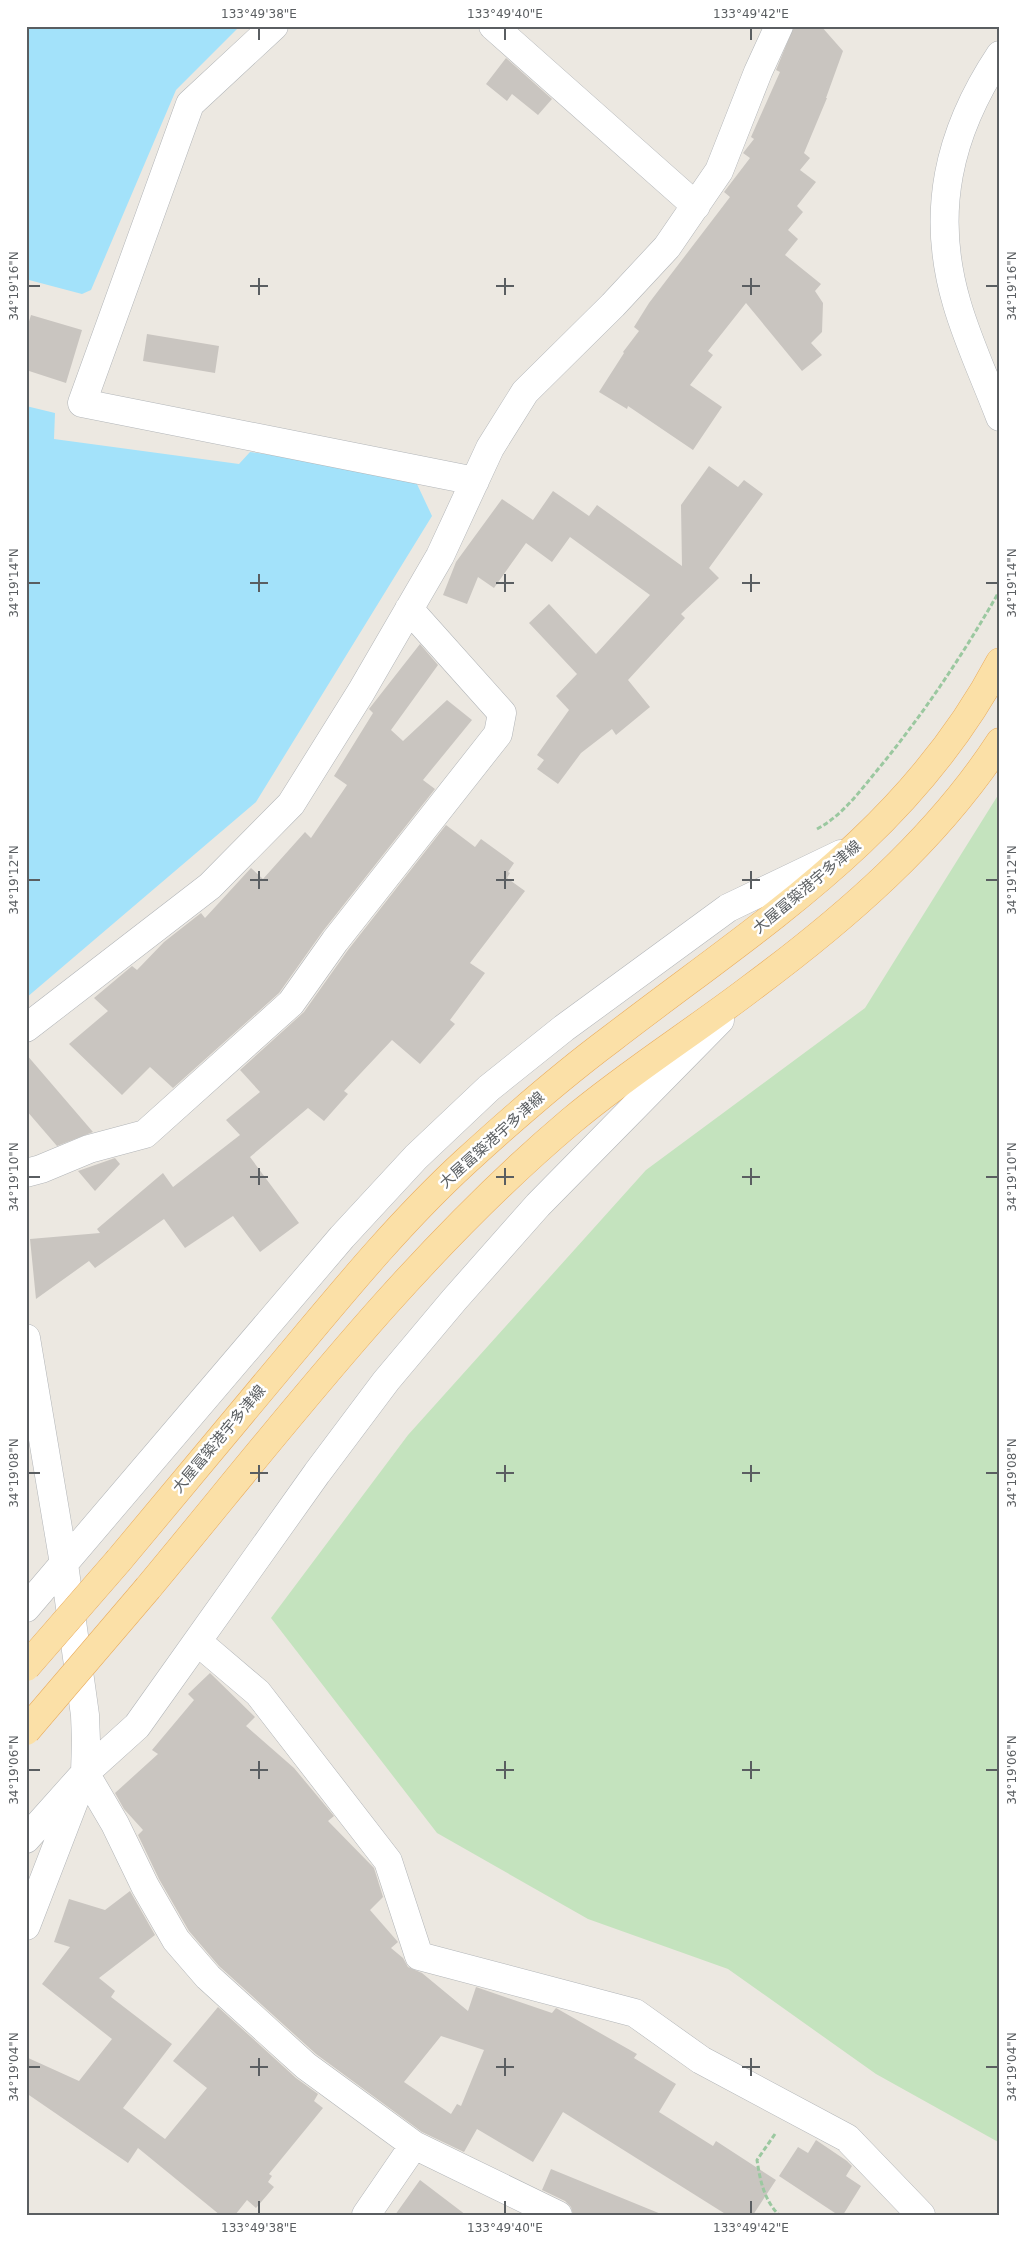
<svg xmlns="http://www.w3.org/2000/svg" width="1026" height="2241" viewBox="0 0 1026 2241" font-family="'DejaVu Sans','Noto Sans JP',sans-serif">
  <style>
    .green { fill: #c4e3be }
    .water { fill: #a3e2fa }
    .building { fill: #c9c5c0; fill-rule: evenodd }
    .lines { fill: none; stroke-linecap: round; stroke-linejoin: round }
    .minor-casing { stroke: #b2b5b8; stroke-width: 29 }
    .major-casing { stroke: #eaac5c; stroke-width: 29 }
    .path { stroke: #9bc8a0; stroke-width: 3; stroke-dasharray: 5 2.5; stroke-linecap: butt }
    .minor { stroke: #fff; stroke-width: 28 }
    .major { stroke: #fbe0a7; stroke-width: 28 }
    .major-bridge-casing { stroke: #eaac5c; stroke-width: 29; stroke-linecap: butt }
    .major-bridge { stroke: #fbe0a7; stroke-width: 28 }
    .ticks { fill: none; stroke: #5a5e61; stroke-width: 2 }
    .labels { text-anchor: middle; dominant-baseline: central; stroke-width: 5; stroke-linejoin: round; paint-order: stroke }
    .street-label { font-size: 15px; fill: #5a5e61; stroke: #fff }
    .neatline { fill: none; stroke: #5a5e61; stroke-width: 2 }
    .ticks-label { font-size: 12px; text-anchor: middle; fill: #5a5e61 }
  </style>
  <rect width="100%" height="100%" fill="#ece8e1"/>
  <path class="green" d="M 1000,792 L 1000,2143 L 876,2074 L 728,1969 L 588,1919 L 437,1833 L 271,1618 L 408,1435 L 646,1170 L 865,1008 Z"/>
  <path class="water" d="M 26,26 L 240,26 L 176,90 L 91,290 L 82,294 L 29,280 L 26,285 Z
    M 26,406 L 55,413 L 54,439 L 239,464 L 250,452 L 400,473 L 416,482 L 432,516 L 256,802 L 26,998 Z"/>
  <path class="building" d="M 794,26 L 821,26 L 843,51 L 826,98 L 827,98 L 804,153 L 810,158 L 800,170 L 816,182 L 797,206 L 803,212 L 788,230 L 798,239 L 785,255 L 821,284 L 815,291 L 823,303 L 822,332 L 811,343 L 822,355 L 802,371 L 746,303 L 708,351 L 713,355 L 690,385 L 722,407 L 693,450 L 628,406 L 627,409 L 599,392 L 624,353 L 623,352 L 639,331 L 634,327 L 649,303 L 730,197 L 724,192 L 750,158 L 743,153 L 754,139 L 751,137 L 780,72 L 776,70 Z
    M 506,58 L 552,99 L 538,115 L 512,94 L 507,101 L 486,84 Z
    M 31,315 L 82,330 L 66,383 L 26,370 L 26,331 Z
    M 147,334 L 219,346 L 215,373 L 143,361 Z
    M 709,466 L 738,487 L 744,480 L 763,494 L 709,568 L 719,578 L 681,614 L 685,618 L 628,680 L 650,707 L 616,735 L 612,729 L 581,753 L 558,784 L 537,769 L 544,760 L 537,755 L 569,710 L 556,696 L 577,674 L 529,623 L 549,604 L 596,654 L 650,595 L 570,537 L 552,562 L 526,543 L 494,588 L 478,577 L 467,604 L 443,595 L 456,562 L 502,499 L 533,520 L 553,491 L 589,516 L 597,505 L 682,566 L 681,505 Z
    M 420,644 L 438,665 L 391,730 L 403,741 L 447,700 L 472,720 L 423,780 L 435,789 L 323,931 L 279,993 L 173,1088 L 150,1067 L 122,1095 L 69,1044 L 108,1011 L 94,998 L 132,966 L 137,970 L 164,942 L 201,913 L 205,918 L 251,868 L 263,879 L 305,832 L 311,838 L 347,785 L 334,776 L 373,713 L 369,709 Z
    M 446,825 L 475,847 L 481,839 L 514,863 L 508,872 L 510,873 L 507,878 L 525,891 L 470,963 L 485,973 L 450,1020 L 455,1024 L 420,1064 L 392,1040 L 344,1091 L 348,1094 L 324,1121 L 308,1108 L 250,1157 L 299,1223 L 260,1252 L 233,1216 L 185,1248 L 164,1219 L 95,1268 L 89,1261 L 36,1299 L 30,1239 L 100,1233 L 97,1229 L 163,1173 L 173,1187 L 240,1135 L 226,1120 L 260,1092 L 240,1070 L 304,1012 L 348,950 Z
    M 26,1054 L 93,1132 L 57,1146 L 26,1110 Z
    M 115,1158 L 120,1164 L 95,1191 L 78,1171 Z
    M 210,1673 L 255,1717 L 246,1726 L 294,1768 L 334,1816 L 328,1821 L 374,1868 L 383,1897 L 370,1910 L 398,1942 L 391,1948 L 403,1958 L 408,1967 L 422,1973 L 468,2011 L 476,1987 L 552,2013 L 556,2008 L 637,2054 L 634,2058 L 676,2084 L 659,2112 L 713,2146 L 716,2141 L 776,2180 L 753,2215 L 727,2215 L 563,2112 L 533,2162 L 477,2129 L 464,2152 L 422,2132 L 316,2054 L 219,1966 L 189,1931 L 159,1879 L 138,1835 L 143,1830 L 124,1809 L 115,1793 L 158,1754 L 152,1750 L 194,1700 L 188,1694 ZM 441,2036 L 484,2050 L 461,2106 L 457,2104 L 451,2114 L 404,2082 Z
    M 130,1891 L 155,1935 L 99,1978 L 115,1991 L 111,1997 L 172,2044 L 123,2108 L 165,2139 L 207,2088 L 173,2061 L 218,2007 L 296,2078 L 318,2094 L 314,2101 L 323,2108 L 269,2174 L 272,2176 L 268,2182 L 274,2187 L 256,2208 L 247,2200 L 235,2215 L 220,2215 L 138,2148 L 128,2163 L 26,2093 L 26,2057 L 79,2081 L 112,2039 L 42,1984 L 70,1947 L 54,1942 L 69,1899 L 105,1910 Z
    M 816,2140 L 847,2161 L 852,2166 L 846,2176 L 861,2186 L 843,2215 L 838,2215 L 779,2176 L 798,2147 L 808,2153 Z
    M 551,2169 L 661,2214 L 661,2215 L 573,2215 L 571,2207 L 565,2201 L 542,2190 Z
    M 420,2180 L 466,2215 L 395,2215 Z"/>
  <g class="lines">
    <g class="minor-casing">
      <path id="minor" d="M 274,26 L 190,104 L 82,403 L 475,481
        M 493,26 L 696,206
        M 1000,55 C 948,133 930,213 957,304 C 968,342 986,380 1000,417
        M 26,1028 L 210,886 L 291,804 L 361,692 L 440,556 L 490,448 L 525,392 L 613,305 L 667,247 L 719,171 L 758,72 L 779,26
        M 26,1173 L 41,1169 L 89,1149 L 145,1134 L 291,1003 L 335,941 L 498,734 L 502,713 L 409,609
        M 26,1338 L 64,1564 L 85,1715 L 86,1741 L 85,1773 L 26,1926
        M 26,1608 L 342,1237 L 416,1157 L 489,1088 L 564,1028 L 728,908 L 841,854
        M 198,1642 L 258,1693 L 388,1861 L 419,1956 L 635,2013 L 701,2060 L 847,2138 L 921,2215
        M 85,1773 L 115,1824 L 145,1886 L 176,1940 L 208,1977 L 306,2066 L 414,2145 L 558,2215
        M 26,1839 L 85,1773 L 137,1726 L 317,1473 L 386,1381 L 454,1300 L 538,1205 L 720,1020
        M 366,2215 L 414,2145"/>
    </g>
    <g class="major-casing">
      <path id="major" d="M 119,1560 C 176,1491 233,1423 290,1355 C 346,1288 401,1221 465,1162 C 512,1119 560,1077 611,1039 C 760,924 909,834 1000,662
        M 148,1588 C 282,1427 410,1257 571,1121 C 628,1073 692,1033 751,988 C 844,919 936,840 1000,742"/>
    </g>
    <path class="path" d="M 817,829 C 843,815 860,791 879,768 C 925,712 964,653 1000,590
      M 775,2134 L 757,2160 C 760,2180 764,2200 779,2215"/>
    <use href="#minor" class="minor"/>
    <use href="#major" class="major"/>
    <g class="major-bridge-casing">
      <path id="major-bridge" d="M 26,1667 L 119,1560
        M 26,1731 L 148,1588"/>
    </g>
    <use href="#major-bridge" class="major-bridge"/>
  </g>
  <path class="ticks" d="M 259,28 L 259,40M 505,28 L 505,40M 751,28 L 751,40M 259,278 L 259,295M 505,278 L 505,295M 751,278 L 751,295M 28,286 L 40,286M 250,286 L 268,286M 496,286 L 514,286M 742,286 L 760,286M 986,286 L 998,286M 259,574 L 259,592M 505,574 L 505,592M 751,574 L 751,592M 28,583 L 40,583M 250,583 L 268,583M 496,583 L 514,583M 742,583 L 760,583M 986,583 L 998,583M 259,871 L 259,889M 505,871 L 505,889M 751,871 L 751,889M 28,880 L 40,880M 250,880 L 268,880M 496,880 L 514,880M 742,880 L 760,880M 986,880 L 998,880M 259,1168 L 259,1185M 505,1168 L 505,1185M 751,1168 L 751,1185M 28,1177 L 40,1177M 250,1177 L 268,1177M 496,1177 L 514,1177M 742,1177 L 760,1177M 986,1177 L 998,1177M 259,1465 L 259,1482M 505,1465 L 505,1482M 751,1465 L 751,1482M 28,1473 L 40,1473M 250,1473 L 268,1473M 496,1473 L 514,1473M 742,1473 L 760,1473M 986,1473 L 998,1473M 259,1761 L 259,1779M 505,1761 L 505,1779M 751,1761 L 751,1779M 28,1770 L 40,1770M 250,1770 L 268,1770M 496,1770 L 514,1770M 742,1770 L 760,1770M 986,1770 L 998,1770M 259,2058 L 259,2076M 505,2058 L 505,2076M 751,2058 L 751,2076M 28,2067 L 40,2067M 250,2067 L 268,2067M 496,2067 L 514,2067M 742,2067 L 760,2067M 986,2067 L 998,2067M 259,2201 L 259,2214M 505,2201 L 505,2214M 751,2201 L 751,2214"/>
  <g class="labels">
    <g class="street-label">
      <text transform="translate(807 887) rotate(-40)">大屋冨築港宇多津線</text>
      <text transform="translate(492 1140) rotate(-42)">大屋冨築港宇多津線</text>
      <text transform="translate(219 1439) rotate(-50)">大屋冨築港宇多津線</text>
    </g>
  </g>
  <rect width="1026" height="2241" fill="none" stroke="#ffffff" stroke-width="55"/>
  <rect x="28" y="28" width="970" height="2186" class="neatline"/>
  <g class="ticks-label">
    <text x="259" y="18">133°49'38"E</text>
    <text x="505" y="18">133°49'40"E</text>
    <text x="751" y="18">133°49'42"E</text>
    <text transform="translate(14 286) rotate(-90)" y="4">34°19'16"N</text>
    <text transform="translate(1012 286) rotate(-90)" y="4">34°19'16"N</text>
    <text transform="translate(14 583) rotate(-90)" y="4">34°19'14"N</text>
    <text transform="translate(1012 583) rotate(-90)" y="4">34°19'14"N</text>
    <text transform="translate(14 880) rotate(-90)" y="4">34°19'12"N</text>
    <text transform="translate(1012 880) rotate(-90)" y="4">34°19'12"N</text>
    <text transform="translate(14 1177) rotate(-90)" y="4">34°19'10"N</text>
    <text transform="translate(1012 1177) rotate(-90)" y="4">34°19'10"N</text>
    <text transform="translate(14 1473) rotate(-90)" y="4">34°19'08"N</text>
    <text transform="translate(1012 1473) rotate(-90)" y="4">34°19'08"N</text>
    <text transform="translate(14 1770) rotate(-90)" y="4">34°19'06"N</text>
    <text transform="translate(1012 1770) rotate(-90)" y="4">34°19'06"N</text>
    <text transform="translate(14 2067) rotate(-90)" y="4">34°19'04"N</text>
    <text transform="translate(1012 2067) rotate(-90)" y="4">34°19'04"N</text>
    <text x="259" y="2232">133°49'38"E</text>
    <text x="505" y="2232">133°49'40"E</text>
    <text x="751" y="2232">133°49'42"E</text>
  </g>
</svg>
